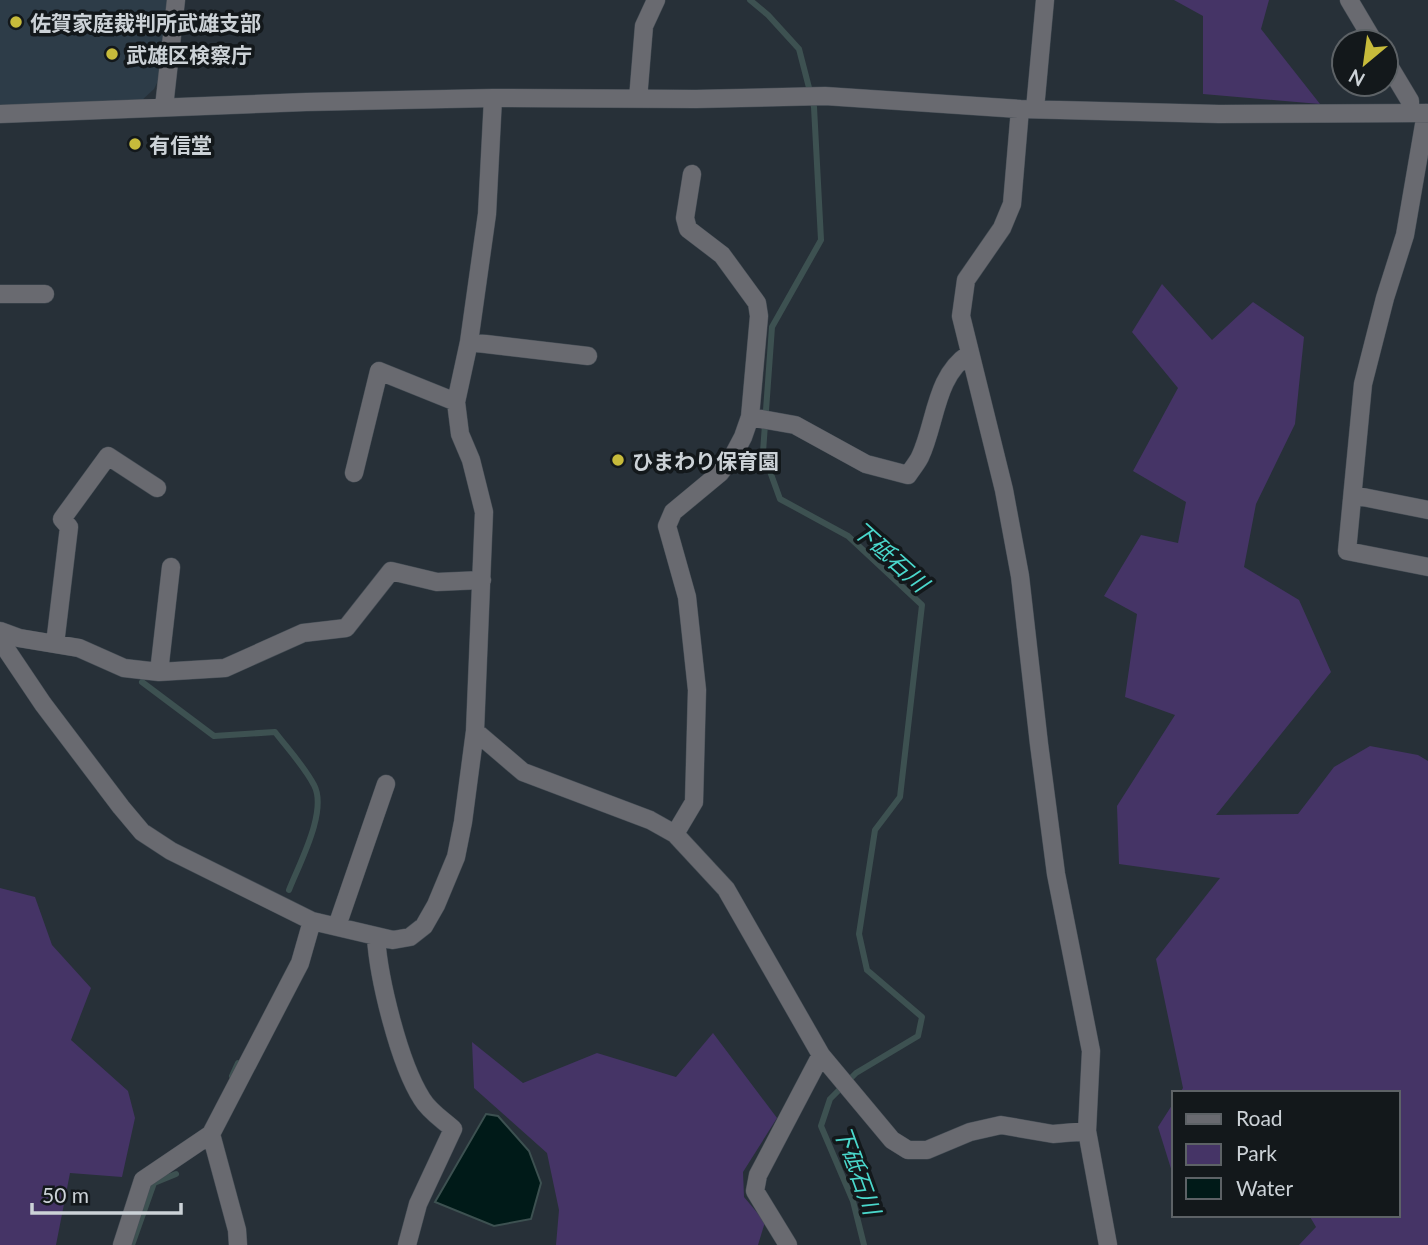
<svg xmlns="http://www.w3.org/2000/svg" width="1428" height="1245" viewBox="0 0 1428 1245" font-family="Lato,'Noto Sans JP',sans-serif">
  <style>
    .built { fill: #2d3c48 }
    .green { fill: #453466 }
    .water { fill: #001a18; stroke: #3d5151; stroke-width: 2 }
    .lines { fill: none; stroke-linecap: round; stroke-linejoin: round }
    .stream { stroke: #3d5151; stroke-width: 6 }
    .minor-casing { stroke: #454d55; stroke-width: 19 }
    .minor { stroke: #696a70; stroke-width: 18 }
    .poi-dot { fill: #c7bb3b; stroke: #13181b; stroke-width: 2.5 }
    .labels { text-anchor: middle; dominant-baseline: central; stroke-width: 7; stroke-linejoin: round; paint-order: stroke }
    .poi-label { font-size: 21px; font-weight: bold; fill: #ccd2d7; stroke: #13181b; text-anchor: start }
    .water-label { font-size: 23px; font-style: italic; fill: #4ad8cc; stroke: #13181b }
  </style>
  <rect width="100%" height="100%" fill="#273038"/>
  <path class="built" d="M 0,0 L 169,0 L 160,77 L 154,89 L 141,101 L 0,108 Z"/>
  <path class="green" d="M 1174,0 L 1269,0 L 1261,29 L 1320,104 L 1203,94 L 1203,16 Z
    M 1162,284 L 1212,340 L 1253,302 L 1304,337 L 1295,424 L 1256,504 L 1244,567 L 1299,600 L 1331,672 L 1216,815 L 1298,814 L 1334,767 L 1370,746 L 1418,755 L 1428,761 L 1428,1245 L 1299,1245 L 1316,1227 L 1309,1215 L 1398,1215 L 1398,1093 L 1180,1093 L 1183,1088 L 1156,959 L 1220,878 L 1119,864 L 1117,806 L 1175,715 L 1125,697 L 1137,614 L 1104,596 L 1141,535 L 1178,543 L 1186,502 L 1133,471 L 1178,388 L 1132,332 Z
    M 0,888 L 35,897 L 52,945 L 91,988 L 71,1040 L 128,1091 L 135,1118 L 122,1177 L 70,1173 L 56,1245 L 0,1245 Z
    M 713,1033 L 777,1118 L 743,1172 L 744,1197 L 765,1222 L 758,1245 L 556,1245 L 559,1210 L 547,1153 L 474,1088 L 472,1042 L 523,1083 L 597,1053 L 676,1077 Z
    M 1174,1102 L 1174,1175 L 1173,1175 L 1158,1127 Z"/>
  <path class="water" d="M 486,1114 L 498,1116 L 529,1151 L 541,1183 L 531,1219 L 494,1226 L 435,1202 Z"/>
  <g class="lines">
    <path class="stream" d="M 750,0 L 768,15 L 799,49 L 814,107 L 821,240 L 772,327 L 763,452 L 780,499 L 848,536 L 922,605 L 900,797 L 875,830 L 859,934 L 867,970 L 922,1017 L 918,1036 L 856,1073 L 830,1099 L 821,1126 L 853,1201 L 864,1245
      M 142,682 L 214,736 L 275,732 C 288,749 304,766 314,785 C 328,811 299,864 289,890
      M 232,1076 L 238,1063
      M 132,1245 L 154,1183 L 176,1174"/>
    <g class="minor-casing">
      <path id="minor" d="M 1349,0 L 1374,42
        M 1386,61 L 1410,101 L 1410,112
        M 638,99 L 644,26 L 656,0
        M 164,107 L 176,0
        M 1020,109 L 1012,204 L 1002,228 L 966,280 L 961,316 L 1004,490 L 1020,576 L 1039,744 L 1056,874 L 1091,1051 L 1087,1131 L 1108,1245
        M 1035,109 L 1045,0
        M 1426,113 L 1405,235 L 1385,298 L 1363,384 L 1347,551 L 1428,567
        M 0,114 L 306,102 L 493,98 L 696,99 L 825,96 L 1020,109 L 1219,114 L 1428,113
        M 0,294 L 45,294
        M 469,342 L 588,356
        M 750,417 L 795,425 L 866,464 L 908,475 C 912,469 917,463 920,457 C 936,423 935,376 969,354
        M 354,473 L 379,371 L 456,402
        M 1353,495 L 1428,510
        M 0,631 L 19,638 L 79,648 L 124,668 L 159,672 L 225,668 L 303,633 L 346,628 L 391,571 L 437,582 L 482,580
        M 0,640 L 43,704 L 121,807 L 142,832 L 171,851 L 312,921 L 393,940 L 410,937 L 424,926 L 436,905 L 456,857 L 463,822 L 475,731 L 484,512 L 471,460 L 460,434 L 456,402 L 469,342 L 487,214 L 493,98
        M 55,644 L 69,527 L 62,519 L 108,456 L 157,488
        M 159,672 L 171,567
        M 475,731 L 523,772 L 650,820 L 675,834 L 726,889 L 821,1055 L 892,1140 L 908,1150 L 927,1150 L 970,1132 L 1001,1125 L 1053,1134 L 1087,1131
        M 675,834 L 694,802 L 697,690 L 687,597 L 667,526 L 673,512 L 720,473 L 734,454 L 743,437 L 750,417 L 759,316 L 757,303 L 722,255 L 688,229 L 685,218 L 692,174
        M 337,926 L 386,784
        M 376,938 C 379,980 399,1063 422,1099 C 429,1111 443,1120 453,1129 L 418,1204 L 407,1245
        M 122,1245 L 143,1180 L 211,1134
        M 238,1245 L 237,1230 L 211,1134 L 300,963 L 312,921
        M 788,1245 L 755,1191 L 758,1175 L 821,1055"/>
    </g>
    <use href="#minor" class="minor"/>
  </g>
  <g class="poi-dot">
    <circle cx="16" cy="22" r="7"/>
    <circle cx="112" cy="54" r="7"/>
    <circle cx="135" cy="144" r="7"/>
    <circle cx="618" cy="460" r="7"/>
  </g>
  <g class="labels">
    <g class="poi-label">
      <text x="30" y="22">佐賀家庭裁判所武雄支部</text>
      <text x="126" y="54">武雄区検察庁</text>
      <text x="149" y="144">有信堂</text>
      <text x="632" y="460">ひまわり保育園</text>
    </g>
    <g class="water-label">
      <text transform="translate(891 556) rotate(42)">下砥石川</text>
      <text transform="translate(858 1170) rotate(70)">下砥石川</text>
    </g>
  </g>
  <rect x="1172" y="1091" width="228" height="126" fill="#13181b" stroke="#5d6266" stroke-width="2"/>
  <rect x="1186" y="1114" width="35" height="10" fill="#696a70" stroke="#5d6266" stroke-width="2"/>
  <text x="1236" y="1126" font-size="21" fill="#ccd2d7">Road</text>
  <rect x="1186" y="1144" width="35" height="21" fill="#453466" stroke="#5d6266" stroke-width="2"/>
  <text x="1236" y="1161" font-size="21" fill="#ccd2d7">Park</text>
  <rect x="1186" y="1178" width="35" height="21" fill="#001a18" stroke="#5d6266" stroke-width="2"/>
  <text x="1236" y="1196" font-size="21" fill="#ccd2d7">Water</text>
  <g transform="translate(1365 63) rotate(209)"><circle r="33" fill="#13181b" stroke="#5d6266" stroke-width="2"/>
  <path d="M0-5L12 26L0 18L-12 26Z" fill="#c7bb3b"/>
  <text y="-10" font-size="19" font-weight="bold" text-anchor="middle" fill="#ccd2d7">N</text>
  </g>
  <path d="M32 1203v10h149v-10" fill="none" stroke="#ccd2d7" stroke-width="3.5"/>
  <text x="42" y="1203" font-size="21" fill="#ccd2d7" stroke="#13181b" stroke-width="5" paint-order="stroke">50 m</text>
</svg>
